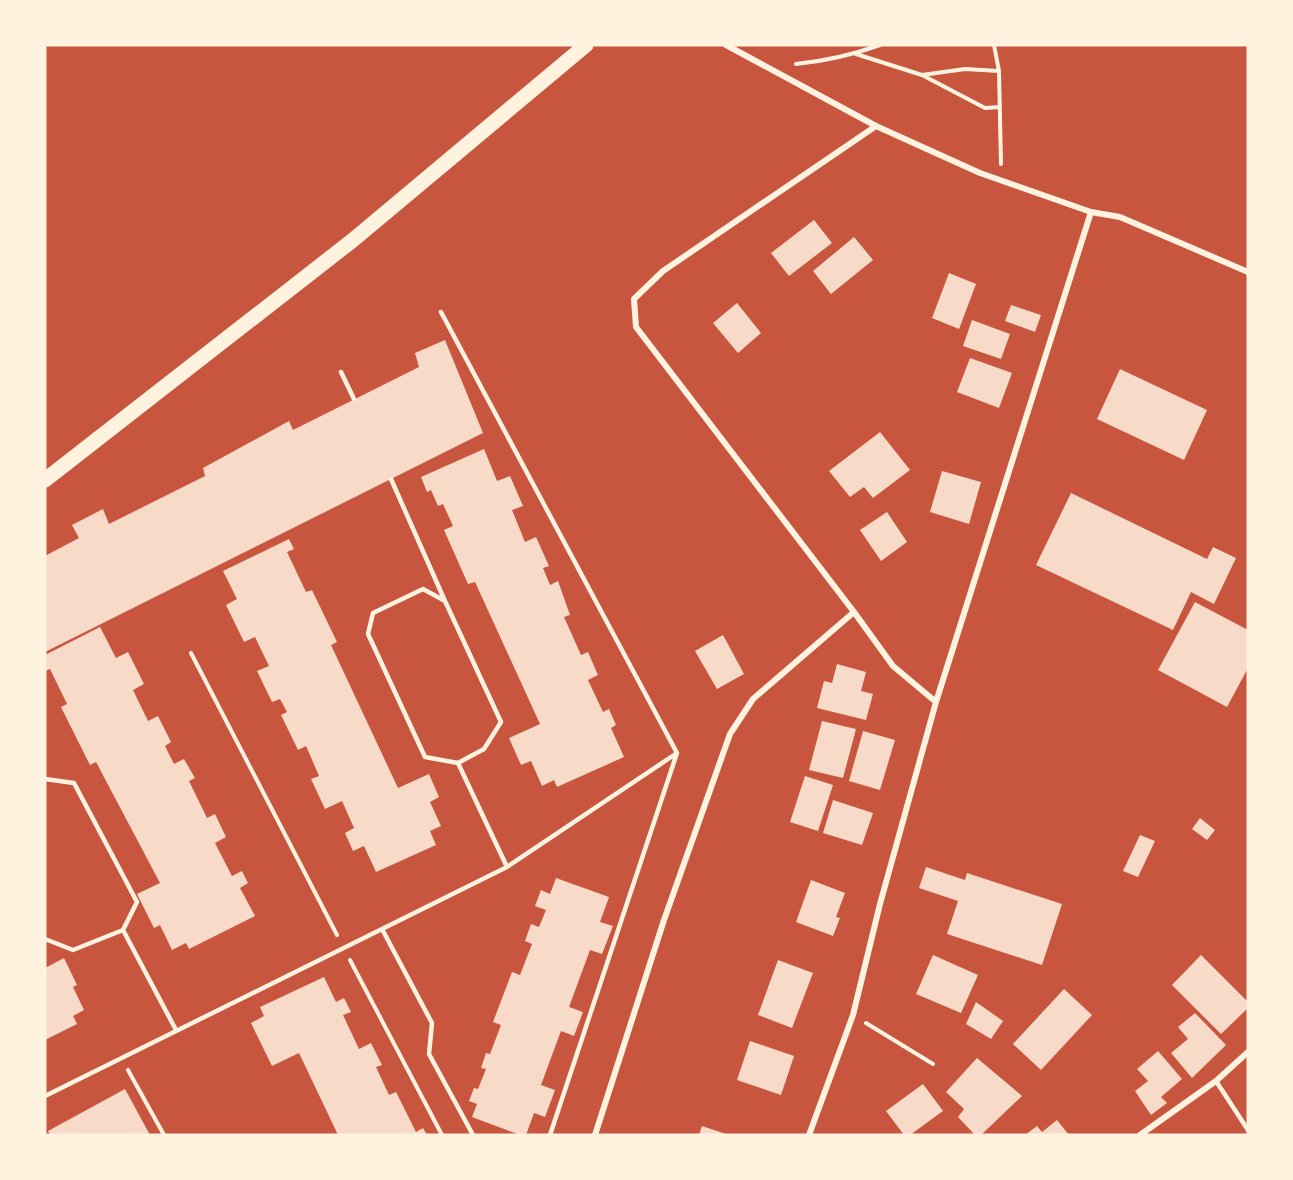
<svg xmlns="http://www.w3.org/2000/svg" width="1293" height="1180" viewBox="0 0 1293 1180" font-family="'Roboto Condensed',sans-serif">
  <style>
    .building { fill: #f7dbc8 }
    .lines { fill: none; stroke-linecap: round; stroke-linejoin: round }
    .path { stroke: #fff3e0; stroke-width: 4 }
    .service { stroke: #fff3e0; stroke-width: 4.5 }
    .minor { stroke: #fff3e0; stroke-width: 6 }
    .primary { stroke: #fff3e0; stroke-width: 15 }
  </style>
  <rect width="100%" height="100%" fill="#c8553d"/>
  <path class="building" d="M 814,220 L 832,243 L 789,276 L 771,253 Z
    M 854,237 L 873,260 L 831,294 L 813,271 Z
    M 949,273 L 976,284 L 959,329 L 932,318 Z
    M 737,303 L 761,333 L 738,353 L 713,323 Z
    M 1011,305 L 1041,315 L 1035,332 L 1005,321 Z
    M 972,320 L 1010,334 L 1001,359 L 963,346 Z
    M 445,340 L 483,433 L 45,652 L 45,556 L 79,538 L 72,525 L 103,509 L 109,524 L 205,476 L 203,468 L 289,421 L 293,430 L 419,367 L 415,353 Z
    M 970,358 L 1012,373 L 999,408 L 957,392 Z
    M 1120,369 L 1207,410 L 1184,460 L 1097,419 Z
    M 880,432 L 910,470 L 873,498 L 864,487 L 850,497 L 829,471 Z
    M 484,449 L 497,481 L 510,476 L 523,506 L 512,510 L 525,542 L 536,537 L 549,566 L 543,568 L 550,585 L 558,581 L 570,615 L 564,617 L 581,655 L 588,652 L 598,675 L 588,680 L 603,712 L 609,709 L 616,725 L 611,728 L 624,757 L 557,787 L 554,780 L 542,786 L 531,761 L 521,765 L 509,738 L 540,724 L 475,582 L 468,584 L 444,530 L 453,526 L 443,504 L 438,506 L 431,490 L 427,492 L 421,477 Z
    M 942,471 L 981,482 L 969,524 L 930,512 Z
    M 1071,493 L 1207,559 L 1213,547 L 1236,558 L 1214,604 L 1191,592 L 1173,630 L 1036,565 Z
    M 887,512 L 907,542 L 881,561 L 860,530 Z
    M 289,539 L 294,549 L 287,552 L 306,592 L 312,590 L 337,642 L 331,645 L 398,788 L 429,774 L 439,797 L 430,802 L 441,826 L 430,831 L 436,845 L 376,872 L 364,846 L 353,851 L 345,833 L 354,828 L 342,801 L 325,809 L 311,779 L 319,776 L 306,746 L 298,750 L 281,715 L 287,712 L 280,699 L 272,702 L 257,671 L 269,666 L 255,637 L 244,642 L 226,605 L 237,599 L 223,571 Z
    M 1195,602 L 1248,630 L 1248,668 L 1227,707 L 1158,670 Z
    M 100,627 L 116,658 L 128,652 L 144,684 L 133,690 L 148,721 L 158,716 L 171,742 L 165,746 L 174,764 L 184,759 L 195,778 L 189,781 L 207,818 L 215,814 L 226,837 L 215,843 L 232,876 L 242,871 L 248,883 L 240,888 L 255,916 L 189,949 L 186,943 L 172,950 L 160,925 L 154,928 L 137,894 L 160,883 L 96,762 L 90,765 L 61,707 L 67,704 L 50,669 L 45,671 L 45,655 Z
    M 723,635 L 744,674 L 717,689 L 695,651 Z
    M 837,664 L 866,672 L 861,691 L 873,694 L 866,720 L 817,708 L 824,681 L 832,683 Z
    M 822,721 L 856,729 L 843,778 L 809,770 Z
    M 863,731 L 895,740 L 880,790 L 849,781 Z
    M 805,776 L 833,785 L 818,831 L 790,822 Z
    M 833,800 L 873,813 L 862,845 L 823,833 Z
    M 1200,818 L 1215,830 L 1207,840 L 1192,829 Z
    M 1140,835 L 1155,841 L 1138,877 L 1123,871 Z
    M 926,867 L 965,880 L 967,873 L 1062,904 L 1042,965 L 947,934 L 958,901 L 919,888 Z
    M 556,878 L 609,897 L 600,922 L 613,926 L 602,954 L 590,950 L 569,1007 L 583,1012 L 574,1036 L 561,1031 L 541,1085 L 555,1090 L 545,1117 L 534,1113 L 526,1135 L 520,1135 L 472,1117 L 477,1104 L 469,1101 L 474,1088 L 478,1089 L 486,1069 L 481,1068 L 486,1053 L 490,1054 L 501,1025 L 493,1022 L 512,972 L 520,975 L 532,944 L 525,941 L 531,924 L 539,927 L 546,910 L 535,906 L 541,890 L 550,894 Z
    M 811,880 L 845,893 L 836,917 L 840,918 L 833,936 L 796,922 Z
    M 933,955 L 978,975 L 961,1013 L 916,994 Z
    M 1201,955 L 1248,1002 L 1248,1008 L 1221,1034 L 1172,985 Z
    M 64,958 L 77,985 L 73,987 L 84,1010 L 73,1016 L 77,1024 L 45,1040 L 45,968 Z
    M 778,960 L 813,973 L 792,1028 L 758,1015 Z
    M 324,977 L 336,1002 L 344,998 L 351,1012 L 343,1015 L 359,1049 L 371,1043 L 382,1065 L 376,1067 L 389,1095 L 396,1092 L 416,1132 L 423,1128 L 427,1135 L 338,1135 L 299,1053 L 272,1066 L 251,1023 L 264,1016 L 260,1007 Z
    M 1064,989 L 1092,1015 L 1041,1070 L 1013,1044 Z
    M 976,1002 L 1003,1021 L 991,1039 L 966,1024 Z
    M 1195,1013 L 1226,1045 L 1192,1078 L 1171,1053 L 1188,1039 L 1178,1027 Z
    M 750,1041 L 794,1056 L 781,1095 L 737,1080 Z
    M 1158,1051 L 1182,1079 L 1161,1097 L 1167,1103 L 1151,1115 L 1135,1091 L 1148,1081 L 1137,1069 Z
    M 977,1058 L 1022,1096 L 981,1135 L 975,1135 L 958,1117 L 964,1109 L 946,1092 Z
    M 923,1084 L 943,1111 L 910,1135 L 904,1135 L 886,1111 Z
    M 125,1089 L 150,1135 L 50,1135 L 48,1131 Z
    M 1057,1120 L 1069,1135 L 1025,1135 L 1037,1126 L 1042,1132 Z
    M 702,1126 L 729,1135 L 699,1135 Z"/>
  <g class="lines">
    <path class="path" d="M 994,45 L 999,71 L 1001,164
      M 856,54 L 922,75 L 985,108 L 1000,107
      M 796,64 C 826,61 852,55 880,45
      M 922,75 L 965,69 L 999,71
      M 191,653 L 337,935
      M 350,960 L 442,1135
      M 866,1023 L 933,1064
      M 128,1070 L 164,1135"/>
    <path class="service" d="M 441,312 L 677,753 L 550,1135
      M 341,372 L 354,399
      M 391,479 L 445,601
      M 458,763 L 425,757 L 368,634 L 373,613 L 423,589 L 445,601 L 501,722 L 484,749 L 458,763 L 507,867
      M 45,779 L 74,783 L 137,902 L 123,930 L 176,1030
      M 382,929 L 432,1023 L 429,1054 L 473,1135
      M 45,939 L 73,950 L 123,930
      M 1216,1081 L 1248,1130
      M 45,1096 L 507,867 L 677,753"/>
    <path class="minor" d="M 726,45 L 876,126 L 980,173 L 1091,212 L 1120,217 L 1248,272
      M 876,126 L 663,271 L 634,299 L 636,327 L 854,612 L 893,666 L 936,702
      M 595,1135 L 664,920 L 730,734 L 753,699 L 854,612
      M 809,1135 L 853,1015 L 880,904 L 936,702 L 1091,212
      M 1140,1135 L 1216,1081 L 1248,1052"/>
    <path class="primary" d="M 45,480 L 353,240 L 586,45"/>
  </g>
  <rect width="1293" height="1180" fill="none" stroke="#fff3e0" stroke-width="93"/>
</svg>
